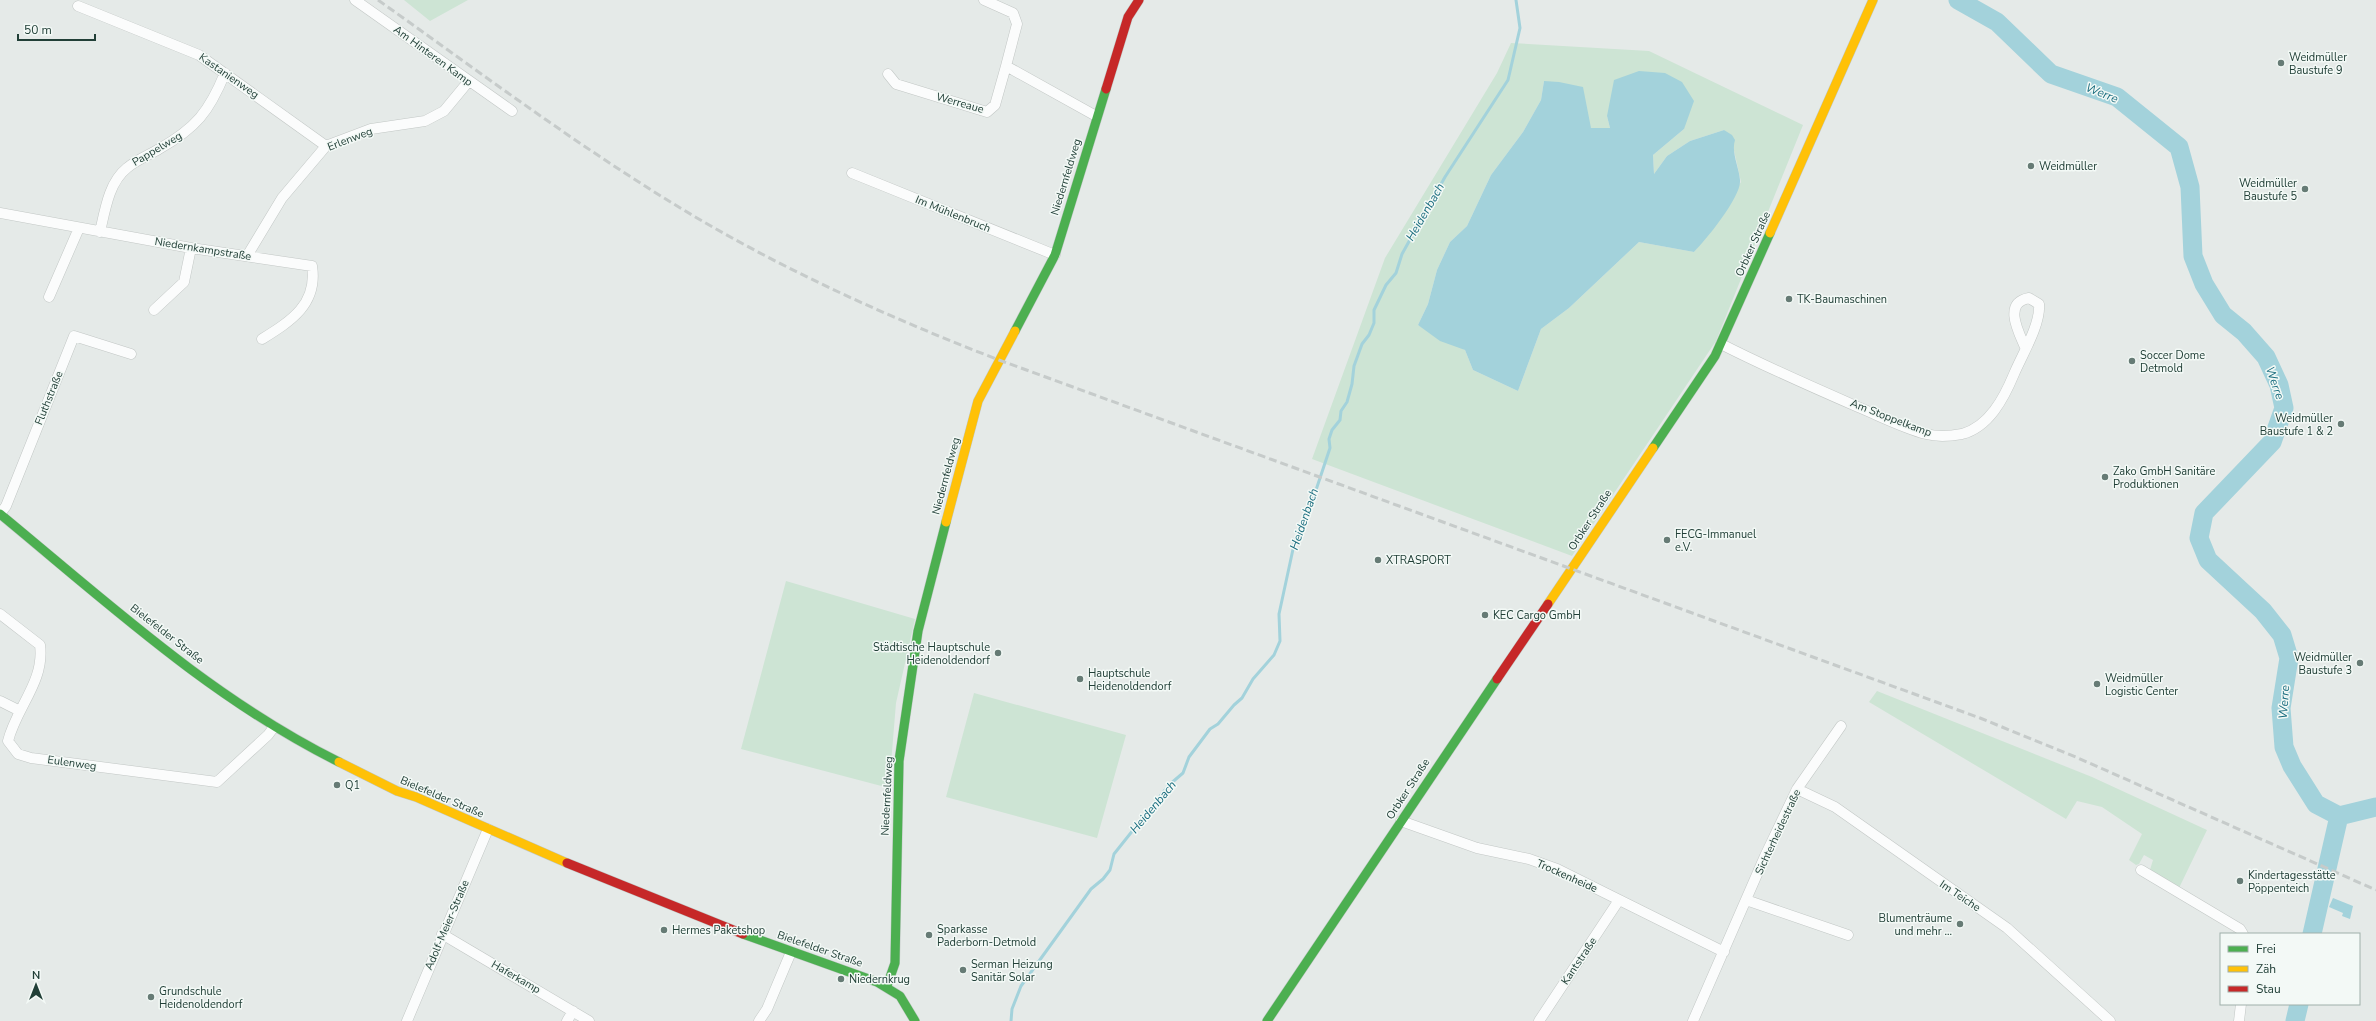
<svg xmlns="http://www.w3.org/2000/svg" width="2376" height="1021" viewBox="0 0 2376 1021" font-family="'Nunito Sans',sans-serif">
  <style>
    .green { fill: #cde4d4; fill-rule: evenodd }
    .water { fill: #a3d2db }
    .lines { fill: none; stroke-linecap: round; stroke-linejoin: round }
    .stream { stroke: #a3d2db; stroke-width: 3 }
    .river { stroke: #a3d2db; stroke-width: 19 }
    .street-casing { stroke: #c2c7c5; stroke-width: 11 }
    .fast-casing { stroke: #c0c8c5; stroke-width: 10 }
    .slow-casing { stroke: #c0c8c5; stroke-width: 10 }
    .jam-casing { stroke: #c0c8c5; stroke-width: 10 }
    .street { stroke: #fbfcfc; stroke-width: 10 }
    .fast { stroke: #4caf50; stroke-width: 9 }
    .slow { stroke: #ffc107; stroke-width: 9 }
    .jam { stroke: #c62828; stroke-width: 9 }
    .rail { stroke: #c6cbca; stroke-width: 3; stroke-dasharray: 8 4; stroke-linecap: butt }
    .poi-dot { fill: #667b75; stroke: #f3f9f6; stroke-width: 1.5 }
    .labels { text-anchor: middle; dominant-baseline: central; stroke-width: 3; stroke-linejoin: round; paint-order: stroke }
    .street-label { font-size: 11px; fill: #213f37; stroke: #f3f9f6 }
    .poi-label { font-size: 11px; fill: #213f37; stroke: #f3f9f6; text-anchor: start }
    .water-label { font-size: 12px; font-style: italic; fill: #186c7e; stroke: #f3f9f6 }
  </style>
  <rect width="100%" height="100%" fill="#e5eae8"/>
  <path class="green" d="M 404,0 L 468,0 L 430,21 Z
    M 1511,43 L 1649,51 L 1803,125 L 1716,341 L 1572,556 L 1312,459 L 1385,258 L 1497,73 ZM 1544,81 L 1591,128 L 1610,128 L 1607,116 L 1684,129 L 1653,155 L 1654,174 L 1667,156 L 1690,141 L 1724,130 L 1733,146 L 1741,182 L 1694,252 L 1639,242 L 1569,308 L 1541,329 L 1518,391 L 1473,370 L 1465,350 L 1418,325 L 1428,304 L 1437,270 L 1450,242 L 1467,226 L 1491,175 L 1523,132 L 1541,100 Z
    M 786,581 L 915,619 L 896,703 L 889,788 L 741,749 Z
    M 1877,691 L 2092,777 L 2207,830 L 2179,888 L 2149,873 L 2153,860 L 2144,855 L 2139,864 L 2136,865 L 2129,860 L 2142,834 L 2102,807 L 2077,801 L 2066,819 L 1869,702 Z
    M 974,693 L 1126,735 L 1097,838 L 946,797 Z"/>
  <path class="water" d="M 1639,71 L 1665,73 L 1682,82 L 1694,101 L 1684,129 L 1653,155 L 1654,174 L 1667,156 L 1690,141 L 1724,130 L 1732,135 L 1735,140 C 1731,152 1739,167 1740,180 C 1742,196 1706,240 1694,252 L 1639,242 L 1569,308 L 1541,329 L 1518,391 L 1473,370 L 1465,350 L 1440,341 L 1418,325 L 1428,304 L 1437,270 L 1450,242 L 1467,226 L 1491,175 L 1523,132 L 1541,100 L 1544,81 L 1559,82 L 1583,87 L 1591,128 L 1610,128 L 1607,116 L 1614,80 Z
    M 2333,898 L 2353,906 L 2350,919 L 2342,916 L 2343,913 L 2329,907 Z"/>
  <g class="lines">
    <path class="stream" d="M 1011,1021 L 1012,1009 L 1021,986 L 1091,889 L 1103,879 L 1110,870 L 1114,854 L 1169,785 L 1183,773 L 1189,757 L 1210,729 L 1218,724 L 1234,705 L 1242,698 L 1253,679 L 1274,655 L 1280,641 L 1279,614 L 1295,540 L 1314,496 L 1330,448 L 1329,439 L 1332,430 L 1340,420 L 1341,411 L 1347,402 L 1352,384 L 1354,366 L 1362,344 L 1369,335 L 1374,323 L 1374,310 L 1386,285 L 1396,273 L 1402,254 L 1445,177 L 1508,80 L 1520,28 L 1516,0"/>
    <path class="river" d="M 1958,0 L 1997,22 L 2051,74 L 2117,97 L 2179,147 L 2190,187 L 2193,256 L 2204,284 L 2223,315 L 2244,332 L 2266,357 L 2279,385 L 2284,408 L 2272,442 L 2204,513 L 2199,538 L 2208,560 L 2263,611 L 2282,635 L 2289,658 L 2281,708 L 2284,747 L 2292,766 L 2316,804 L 2339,816 L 2376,807
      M 2312,934 L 2339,816
      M 2295,1021 L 2299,1004"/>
    <g class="street-casing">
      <path id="street" d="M 355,0 L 512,111
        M 984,0 L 1013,13 L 1017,24 L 1006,66 L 1096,116
        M 78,6 L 199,55 L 326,146
        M 888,74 L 896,84 L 987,112 L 995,105 L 1006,66
        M 852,173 L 1055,255
        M 0,213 L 191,248 L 312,266 C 318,304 291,321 262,339
        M 100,232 C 105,210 109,182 127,168 C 136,160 149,155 159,149 C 196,128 209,112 225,73
        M 247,256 L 282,198 L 326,146 L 371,129 L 425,121 L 444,111 L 468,82
        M 49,297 L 79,228
        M 154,310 L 184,282 L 191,248
        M 1721,344 C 1766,367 1812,387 1858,407 C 1880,416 1903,428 1926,434 C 1937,437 1951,436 1962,434 C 1989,427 2004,398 2014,374 C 2022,355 2041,324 2039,304 L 2029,298 C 2003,303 2018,331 2025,347
        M 0,514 L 6,506 L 74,336 L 131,354
        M 0,614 L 40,645 C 45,681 16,708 8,741 L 18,754 L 31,758 L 217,782 L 268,735 L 274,727
        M 0,701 L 20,711
        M 1797,789 L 1835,807 L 2007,928 L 2110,1021
        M 1401,821 L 1477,848 L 1529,859 L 1557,869 L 1724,952
        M 2141,870 L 2240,929 L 2243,934
        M 1746,900 L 1848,935
        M 442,934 L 589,1021
        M 407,1021 L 488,829
        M 567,1021 L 573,1011
        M 759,1021 L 767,1009 L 791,952
        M 1539,1021 L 1619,900
        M 1693,1021 L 1765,856 L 1797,789 L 1841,726
        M 2239,1021 L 2241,1004"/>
    </g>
    <g class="fast-casing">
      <path id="fast" d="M 1015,331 L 1055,255 L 1106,89
        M 1653,448 L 1715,356 L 1770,233
        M 0,514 C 108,603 212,699 339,762
        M 743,934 L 877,982 L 900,996 L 915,1021
        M 887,986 L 895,963 L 899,761 L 918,631 L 946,522
        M 1267,1021 L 1497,679"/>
    </g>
    <g class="slow-casing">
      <path id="slow" d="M 1770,233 L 1873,0
        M 946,522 L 978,401 L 1015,331
        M 1548,604 L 1653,448
        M 339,762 L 397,791 L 416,797 L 567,863"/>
    </g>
    <g class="jam-casing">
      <path id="jam" d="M 1106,89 L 1128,17 L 1139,0
        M 1497,679 L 1548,604
        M 567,863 L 743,934"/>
    </g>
    <use href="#street" class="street"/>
    <use href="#fast" class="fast"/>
    <use href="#slow" class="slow"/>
    <use href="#jam" class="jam"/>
    <path class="rail" d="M 378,0 C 481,73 583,150 692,215 C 790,273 893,319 999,360 L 1980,718 L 2078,758 L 2376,890"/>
  </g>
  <g class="poi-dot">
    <circle cx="2281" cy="63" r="4"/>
    <circle cx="2031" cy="166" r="4"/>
    <circle cx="2305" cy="189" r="4"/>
    <circle cx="1789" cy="299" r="4"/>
    <circle cx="2132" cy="361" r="4"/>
    <circle cx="2341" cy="424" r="4"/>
    <circle cx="2105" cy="477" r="4"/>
    <circle cx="1667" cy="540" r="4"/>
    <circle cx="1378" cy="560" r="4"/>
    <circle cx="1485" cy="615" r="4"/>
    <circle cx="998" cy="653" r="4"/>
    <circle cx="2360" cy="663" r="4"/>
    <circle cx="1080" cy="679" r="4"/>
    <circle cx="2097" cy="684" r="4"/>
    <circle cx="337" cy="785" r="4"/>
    <circle cx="2240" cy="881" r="4"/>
    <circle cx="1960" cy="924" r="4"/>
    <circle cx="664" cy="930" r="4"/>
    <circle cx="929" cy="935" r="4"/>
    <circle cx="963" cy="970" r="4"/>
    <circle cx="841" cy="979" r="4"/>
    <circle cx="151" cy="997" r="4"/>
  </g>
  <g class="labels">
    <g class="street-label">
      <text transform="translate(433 56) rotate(36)">Am Hinteren Kamp</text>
      <text transform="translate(229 76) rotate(35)">Kastanienweg</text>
      <text transform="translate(960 103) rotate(16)">Werreaue</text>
      <text transform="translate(350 139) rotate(-21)">Erlenweg</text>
      <text transform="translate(157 149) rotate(-31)">Pappelweg</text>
      <text transform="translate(1066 177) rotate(-73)">Niedernfeldweg</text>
      <text transform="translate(953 214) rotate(22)">Im Mühlenbruch</text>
      <text transform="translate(1753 244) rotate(-66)">Orbker Straße</text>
      <text transform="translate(203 249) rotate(9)">Niedernkampstraße</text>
      <text transform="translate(49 398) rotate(-68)">Fluthstraße</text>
      <text transform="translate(1891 418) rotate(21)">Am Stoppelkamp</text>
      <text transform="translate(946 476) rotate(-75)">Niedernfeldweg</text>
      <text transform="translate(1590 520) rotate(-57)">Orbker Straße</text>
      <text transform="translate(167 634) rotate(38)">Bielefelder Straße</text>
      <text transform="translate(72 763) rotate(8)">Eulenweg</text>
      <text transform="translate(1408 789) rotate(-57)">Orbker Straße</text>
      <text transform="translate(887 796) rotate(-87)">Niedernfeldweg</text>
      <text transform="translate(442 797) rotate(23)">Bielefelder Straße</text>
      <text transform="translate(1778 832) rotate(-65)">Sichterheidestraße</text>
      <text transform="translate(1567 876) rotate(24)">Trockenheide</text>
      <text transform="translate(1960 896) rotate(34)">Im Teiche</text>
      <text transform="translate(447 925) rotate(-67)">Adolf-Meier-Straße</text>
      <text transform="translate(820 949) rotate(19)">Bielefelder Straße</text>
      <text transform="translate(1579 961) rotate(-56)">Kantstraße</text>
      <text transform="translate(516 977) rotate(30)">Haferkamp</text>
    </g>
    <g class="poi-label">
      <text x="2289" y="57">Weidmüller<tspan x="2289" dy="13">Baustufe 9</tspan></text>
      <text x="2039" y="166">Weidmüller</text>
      <text x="2297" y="183" text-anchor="end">Weidmüller<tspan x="2297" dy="13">Baustufe 5</tspan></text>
      <text x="1797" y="299">TK-Baumaschinen</text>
      <text x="2140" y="355">Soccer Dome<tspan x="2140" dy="13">Detmold</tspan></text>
      <text x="2333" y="418" text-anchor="end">Weidmüller<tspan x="2333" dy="13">Baustufe 1 &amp; 2</tspan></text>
      <text x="2113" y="471">Zako GmbH Sanitäre<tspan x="2113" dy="13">Produktionen</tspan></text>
      <text x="1675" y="534">FECG-Immanuel<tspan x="1675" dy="13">e.V.</tspan></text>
      <text x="1386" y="560">XTRASPORT</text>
      <text x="1493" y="615">KEC Cargo GmbH</text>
      <text x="990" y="647" text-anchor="end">Städtische Hauptschule<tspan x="990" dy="13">Heidenoldendorf</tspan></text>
      <text x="2352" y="657" text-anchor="end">Weidmüller<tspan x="2352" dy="13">Baustufe 3</tspan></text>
      <text x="1088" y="673">Hauptschule<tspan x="1088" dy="13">Heidenoldendorf</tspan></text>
      <text x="2105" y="678">Weidmüller<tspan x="2105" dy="13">Logistic Center</tspan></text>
      <text x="345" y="785">Q1</text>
      <text x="2248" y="875">Kindertagesstätte<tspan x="2248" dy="13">Pöppenteich</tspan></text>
      <text x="1952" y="918" text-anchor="end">Blumenträume<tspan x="1952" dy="13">und mehr ...</tspan></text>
      <text x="937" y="929">Sparkasse<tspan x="937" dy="13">Paderborn-Detmold</tspan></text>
      <text x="672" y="930">Hermes Paketshop</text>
      <text x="971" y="964">Serman Heizung<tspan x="971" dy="13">Sanitär Solar</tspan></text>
      <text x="849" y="979">Niedernkrug</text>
      <text x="159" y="991">Grundschule<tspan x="159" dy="13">Heidenoldendorf</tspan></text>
    </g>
    <g class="water-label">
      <text transform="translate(2102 93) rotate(22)">Werre</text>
      <text transform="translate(1425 212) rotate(-60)">Heidenbach</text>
      <text transform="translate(2275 383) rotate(71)">Werre</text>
      <text transform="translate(1304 519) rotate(-71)">Heidenbach</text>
      <text transform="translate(2284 702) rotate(-86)">Werre</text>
      <text transform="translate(1153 807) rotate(-50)">Heidenbach</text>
    </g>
  </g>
  <rect x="2220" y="933" width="140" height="72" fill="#f3f9f6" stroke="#9fafaa"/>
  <rect x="2228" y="946" width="20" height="6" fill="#4caf50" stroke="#9fafaa"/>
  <text x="2256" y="953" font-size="12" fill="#213f37">Frei</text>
  <rect x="2228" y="966" width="20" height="6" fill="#ffc107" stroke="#9fafaa"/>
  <text x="2256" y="973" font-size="12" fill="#213f37">Zäh</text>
  <rect x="2228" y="986" width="20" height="6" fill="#c62828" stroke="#9fafaa"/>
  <text x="2256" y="993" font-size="12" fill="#213f37">Stau</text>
  <g transform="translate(36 985)" stroke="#f3f9f6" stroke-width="3" paint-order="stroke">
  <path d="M0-3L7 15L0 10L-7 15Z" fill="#213f37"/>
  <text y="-6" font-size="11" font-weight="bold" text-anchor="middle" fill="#213f37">N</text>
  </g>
  <path d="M18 34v6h77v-6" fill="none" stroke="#213f37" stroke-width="2"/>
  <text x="24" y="34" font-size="12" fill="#213f37" stroke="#f3f9f6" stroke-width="3" paint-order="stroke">50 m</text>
</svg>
